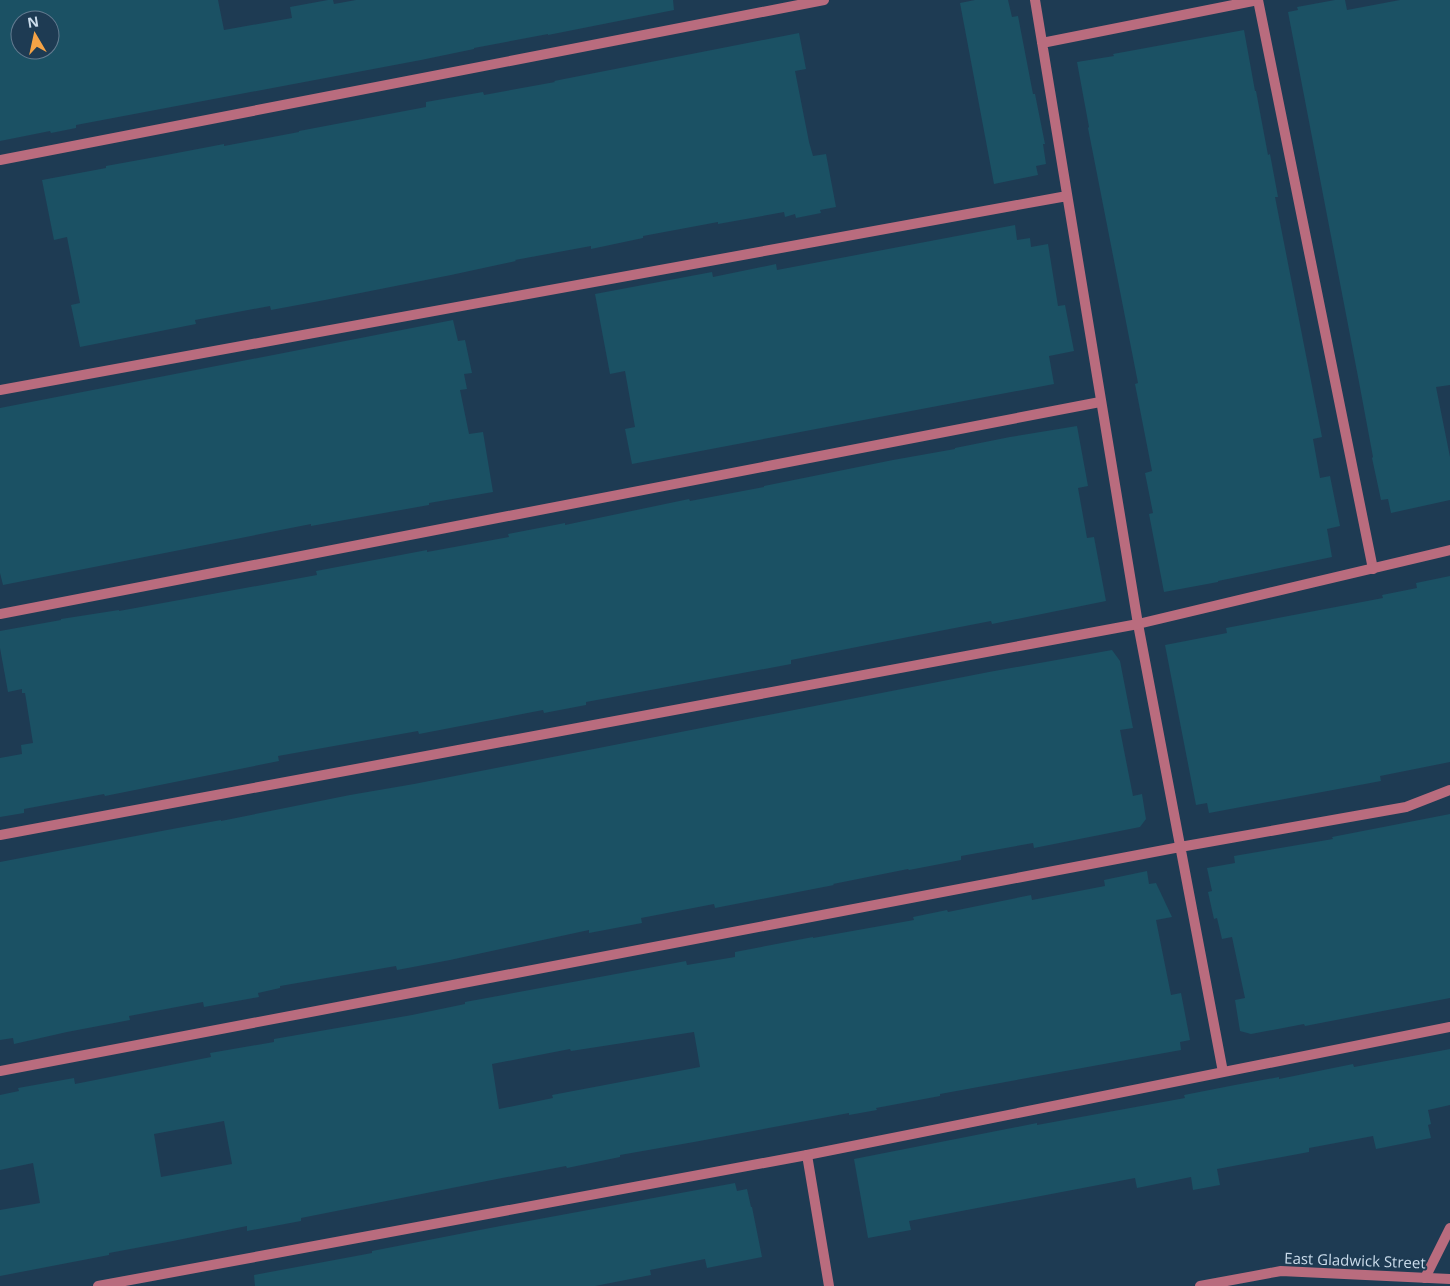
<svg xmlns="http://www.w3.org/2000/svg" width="1450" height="1286" viewBox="0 0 1450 1286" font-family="'Open Sans',sans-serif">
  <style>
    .building { fill: #1b5164; fill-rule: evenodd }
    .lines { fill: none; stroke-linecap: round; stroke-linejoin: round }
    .service { stroke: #b96c7e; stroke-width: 10 }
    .minor { stroke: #b96c7e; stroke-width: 10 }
    .labels { text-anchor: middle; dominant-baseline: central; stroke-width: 4; stroke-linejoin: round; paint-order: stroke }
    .street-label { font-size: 15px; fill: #cbdceb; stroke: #1e3b53 }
  </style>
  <rect width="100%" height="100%" fill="#1e3b53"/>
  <path class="building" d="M 0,0 L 218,0 L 224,30 L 292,18 L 290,7 L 328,0 L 333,0 L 334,4 L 356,0 L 673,0 L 674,10 L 548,35 L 548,34 L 474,48 L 474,49 L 421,60 L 76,125 L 76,128 L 51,133 L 50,131 L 0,141 ZM 20,20 L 50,20 L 50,50 L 20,50 Z
    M 975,0 L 1008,0 L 1012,17 L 1018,16 L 1033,94 L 1035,94 L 1045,144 L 1043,144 L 1046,164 L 1036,166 L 1038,175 L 994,184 L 960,3 Z
    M 1335,0 L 1345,0 L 1347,10 L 1400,0 L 1450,0 L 1450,385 L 1436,387 L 1450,457 L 1450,500 L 1391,513 L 1388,499 L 1381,500 L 1372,458 L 1373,457 L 1359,382 L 1288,12 L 1298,10 L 1297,7 Z
    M 1244,30 L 1255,91 L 1256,91 L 1268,155 L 1270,154 L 1278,197 L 1275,197 L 1322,437 L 1313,439 L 1320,478 L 1330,476 L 1340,526 L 1327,529 L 1332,557 L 1218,581 L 1218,582 L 1164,592 L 1149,514 L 1153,513 L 1145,473 L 1152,471 L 1135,384 L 1138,383 L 1088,128 L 1089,127 L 1077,62 L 1114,56 L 1113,54 Z
    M 799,33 L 806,69 L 795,71 L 809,142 L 813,156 L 826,154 L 836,207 L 820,210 L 821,213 L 796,218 L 795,214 L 785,217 L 784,212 L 718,224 L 718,222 L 643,236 L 643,238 L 591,249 L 591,246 L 515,260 L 516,261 L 451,275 L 325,300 L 271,310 L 270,306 L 195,320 L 196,324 L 80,347 L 71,305 L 80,303 L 67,237 L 54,240 L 42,180 L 106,168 L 106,166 L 161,156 L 224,144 L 224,146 L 299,132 L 299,131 L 426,107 L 426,102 L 483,92 L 484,95 L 555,82 L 554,81 Z
    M 1015,225 L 1017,240 L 1030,238 L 1031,247 L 1048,244 L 1058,306 L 1065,305 L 1074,351 L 1049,356 L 1054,384 L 632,464 L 625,429 L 635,427 L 625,371 L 610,374 L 595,294 L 712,272 L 713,277 L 776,264 L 777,270 Z
    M 453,320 L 458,341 L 465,340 L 472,373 L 464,374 L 467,389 L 460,390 L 469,434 L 483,432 L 493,492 L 429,503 L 429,505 L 311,526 L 311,524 L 3,585 L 0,573 L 0,408 Z
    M 1077,426 L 1088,486 L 1078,488 L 1087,538 L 1094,537 L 1106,601 L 992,624 L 991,621 L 867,645 L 791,660 L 791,664 L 586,702 L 586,705 L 544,713 L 543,710 L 419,734 L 418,731 L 278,756 L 279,761 L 105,796 L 104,794 L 24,809 L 24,813 L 0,817 L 0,758 L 22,754 L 21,745 L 33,743 L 25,693 L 22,693 L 22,689 L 8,692 L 0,648 L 0,631 L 61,620 L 61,619 L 119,610 L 119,611 L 317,575 L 316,571 L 427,550 L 427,552 L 509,537 L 508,534 L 565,523 L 565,525 L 689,499 L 690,501 L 764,487 L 764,486 L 893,460 L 955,449 L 955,448 L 1010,437 Z
    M 1450,576 L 1450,762 L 1380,776 L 1381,781 L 1209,813 L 1207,803 L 1196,805 L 1165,645 L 1227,633 L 1226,628 L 1383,598 L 1382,595 L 1417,588 L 1416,583 Z
    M 1112,650 L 1120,661 L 1133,728 L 1120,730 L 1133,796 L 1142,794 L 1146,819 L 1140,827 L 1034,848 L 1033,843 L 961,856 L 961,860 L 909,870 L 908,869 L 833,884 L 834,885 L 715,908 L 714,904 L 641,918 L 642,923 L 589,933 L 589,930 L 450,960 L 397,970 L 396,966 L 280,986 L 280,988 L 258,993 L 259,997 L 204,1007 L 203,1002 L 129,1016 L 130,1020 L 67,1032 L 14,1044 L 13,1038 L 0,1040 L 0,862 L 167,830 L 221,820 L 221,821 L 350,795 L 414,784 L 989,672 Z
    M 1450,814 L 1450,998 L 1305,1026 L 1304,1024 L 1251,1034 L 1240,1031 L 1235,1000 L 1245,998 L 1232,937 L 1222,939 L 1217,918 L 1214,919 L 1208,892 L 1212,891 L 1207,868 L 1235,863 L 1234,856 L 1333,839 L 1332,837 Z
    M 1147,871 L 1149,884 L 1156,883 L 1172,917 L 1156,920 L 1171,995 L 1181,993 L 1190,1040 L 1180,1042 L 1181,1050 L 940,1094 L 940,1096 L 876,1108 L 877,1110 L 849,1115 L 849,1113 L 694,1142 L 620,1155 L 620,1157 L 567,1168 L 566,1166 L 502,1178 L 301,1218 L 301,1221 L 247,1231 L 247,1226 L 173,1241 L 109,1253 L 109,1255 L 0,1276 L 0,1210 L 40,1203 L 33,1163 L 0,1170 L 0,1095 L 19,1091 L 18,1088 L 74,1078 L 75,1084 L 211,1057 L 210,1053 L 274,1042 L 274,1039 L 412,1015 L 465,1004 L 465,1002 L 686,961 L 687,965 L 735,957 L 735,952 L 813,937 L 813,938 L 914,920 L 913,917 L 947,910 L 948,912 L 1031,895 L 1032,900 L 1105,886 L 1104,880 ZM 694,1032 L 700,1067 L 552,1095 L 553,1098 L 499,1109 L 492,1064 L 570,1049 L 571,1051 ZM 224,1121 L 232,1164 L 161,1177 L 154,1134 Z
    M 1450,1049 L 1450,1105 L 1428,1110 L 1431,1124 L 1428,1125 L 1431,1138 L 1376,1149 L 1373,1136 L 1309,1148 L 1309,1152 L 1217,1169 L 1220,1185 L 1193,1190 L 1191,1177 L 1137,1188 L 1135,1178 L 909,1221 L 911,1230 L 868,1238 L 854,1159 L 1037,1123 L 1037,1125 L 1185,1098 L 1184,1095 L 1235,1085 L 1279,1077 L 1279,1079 L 1353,1064 L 1354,1067 Z
    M 735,1183 L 737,1191 L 747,1189 L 751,1207 L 752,1207 L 762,1257 L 707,1268 L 705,1259 L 650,1270 L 651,1275 L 595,1286 L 255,1286 L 254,1275 L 372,1253 L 372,1251 L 490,1228 Z"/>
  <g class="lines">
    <path class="service" d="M 1035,0 L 1138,624 L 1223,1072
      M 1258,0 L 1373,569
      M 1042,43 L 1258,0
      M 0,160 L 824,0
      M 0,390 L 1067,196
      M 0,614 L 1100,402
      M 0,1071 L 1180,847 L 1406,807 L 1450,790
      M 1425,1278 L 1450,1228
      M 98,1286 L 807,1155 L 1450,1027"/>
    <path class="minor" d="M 0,835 L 1138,624 L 1450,550
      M 807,1155 L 829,1286
      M 1200,1286 L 1281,1271 L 1450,1279"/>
  </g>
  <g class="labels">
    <g class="street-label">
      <text transform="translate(1355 1260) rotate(2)">East Gladwick Street</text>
    </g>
  </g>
  <g transform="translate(35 35) rotate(351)"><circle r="24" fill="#1e3b53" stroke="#637b90"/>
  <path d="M0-4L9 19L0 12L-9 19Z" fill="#f5a346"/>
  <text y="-8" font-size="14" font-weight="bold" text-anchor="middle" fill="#cbdceb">N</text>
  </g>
</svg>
